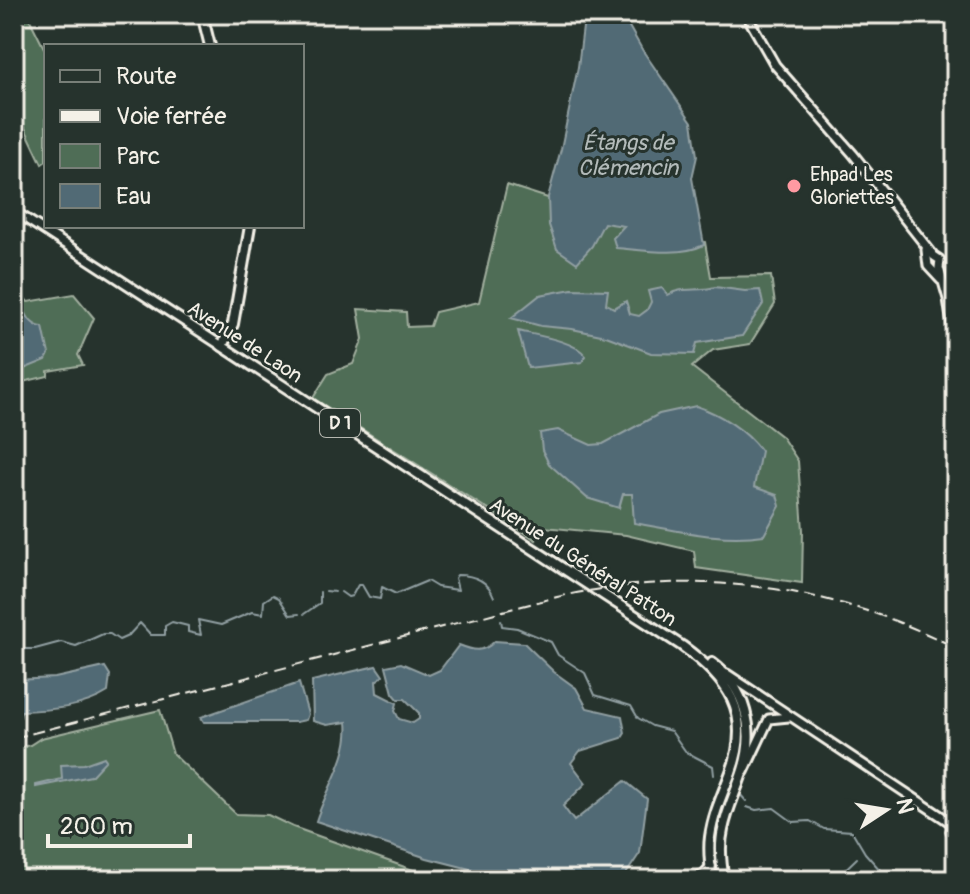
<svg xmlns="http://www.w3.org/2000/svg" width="970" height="894" viewBox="0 0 970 894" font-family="Pangolin,sans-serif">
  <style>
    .green { fill: #4f6d56; stroke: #a2af9f; stroke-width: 2 }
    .water { fill: #516a75; stroke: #92a0a3; stroke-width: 2 }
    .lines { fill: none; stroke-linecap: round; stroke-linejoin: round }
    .stream { stroke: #92a0a3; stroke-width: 2 }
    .secondary-casing { stroke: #f4f1e8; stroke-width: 13 }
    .primary-casing { stroke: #f4f1e8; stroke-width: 14 }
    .secondary { stroke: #26332d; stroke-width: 7 }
    .primary { stroke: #26332d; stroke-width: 8 }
    .rail { stroke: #f4f1e8; stroke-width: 2; stroke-dasharray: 12 6; stroke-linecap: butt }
    .poi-dot { fill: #ff9aa2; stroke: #26332d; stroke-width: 3 }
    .labels { text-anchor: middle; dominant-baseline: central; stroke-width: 6; stroke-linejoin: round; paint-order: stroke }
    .shield { fill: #26332d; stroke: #b6b8b0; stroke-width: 2 }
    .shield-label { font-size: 18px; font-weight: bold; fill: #f4f1e8 }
    .poi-label { font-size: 20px; fill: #f4f1e8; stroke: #26332d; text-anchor: start }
    .street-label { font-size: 20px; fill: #f4f1e8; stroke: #26332d }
    .water-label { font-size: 22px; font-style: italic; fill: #b3bbba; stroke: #26332d }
  </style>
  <rect width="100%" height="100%" fill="#26332d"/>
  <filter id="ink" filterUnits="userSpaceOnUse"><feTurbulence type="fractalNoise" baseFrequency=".0125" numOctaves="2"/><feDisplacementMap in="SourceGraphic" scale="16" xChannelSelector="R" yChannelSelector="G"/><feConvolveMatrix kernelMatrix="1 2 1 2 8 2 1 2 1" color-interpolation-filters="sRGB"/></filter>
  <g filter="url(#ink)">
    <path class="green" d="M 14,14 L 27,14 L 46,52 L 46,161 L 42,164 L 14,105 Z
      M 507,185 L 601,215 L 705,242 L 711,277 L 771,276 L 775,304 L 750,344 L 713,350 L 692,367 L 782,437 L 798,461 L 803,530 L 802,583 L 696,568 L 694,551 L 626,535 L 544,527 L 536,540 L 313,398 L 328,374 L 353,364 L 363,339 L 358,309 L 406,312 L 407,327 L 430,326 L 435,312 L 479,302 Z
      M 14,284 L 28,302 L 74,294 L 94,318 L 78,355 L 83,365 L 48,371 L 48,376 L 14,384 Z
      M 160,710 L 173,754 L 236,814 L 268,815 L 293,827 L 441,880 L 14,880 L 14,841 L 20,837 L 14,830 L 14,749 L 30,745 L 41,738 Z"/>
    <path class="water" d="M 590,14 L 609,14 L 627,23 L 643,51 L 692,122 L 697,156 L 692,178 L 704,245 C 679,257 643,250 616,248 L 613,238 L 624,226 L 604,223 L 592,246 L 577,263 L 557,249 L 549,225 L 548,197 L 561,149 L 578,67 L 584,19 Z
      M 715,287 L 745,291 L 760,290 L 763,304 L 742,336 L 697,343 L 694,354 L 651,353 L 606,336 L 572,329 L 541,326 L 511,318 L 540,295 L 572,289 L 608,290 L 606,304 L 614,308 L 626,301 L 630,314 L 639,316 L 647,310 L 651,302 L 648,291 L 662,288 L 668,295 C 682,286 698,292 715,287 Z
      M 14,294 C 26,306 25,325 43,327 L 49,354 L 46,360 L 14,373 Z
      M 518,331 C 535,335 576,341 586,356 L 582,362 L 528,368 Z
      M 696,406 C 720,414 746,430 761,451 L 754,487 L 777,495 L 780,506 L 764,535 C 721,542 677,530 634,523 L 632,494 L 623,494 L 619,508 L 587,498 L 549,464 L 542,450 L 540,433 L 558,430 L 591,445 L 603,444 L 659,414 Z
      M 495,641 L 524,643 L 554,672 L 576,688 L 587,708 L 622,716 L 625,733 L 622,738 L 580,751 L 571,763 L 586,783 L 563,806 L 574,821 L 625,781 L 647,799 L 640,853 L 622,880 L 513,880 L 427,858 L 316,821 C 326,789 351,756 347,722 L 327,725 L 313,721 L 312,681 L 376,666 L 383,676 L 376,681 L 377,693 L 397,703 L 395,711 L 399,719 L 413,723 L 419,719 L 419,713 L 405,699 L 398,699 L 393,693 L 386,666 L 401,663 L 429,675 L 440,670 L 459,645 C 474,651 483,653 495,641 Z
      M 105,667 L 110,675 L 108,692 C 83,708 51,710 21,711 L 20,717 L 14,720 L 14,680 L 55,678 Z
      M 299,683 L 308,714 L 306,720 L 296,722 L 204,722 L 201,717 Z
      M 104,757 L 106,760 L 91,776 L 36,787 L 36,785 L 62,779 L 61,765 L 84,764 Z"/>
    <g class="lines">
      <path class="stream" d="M 326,591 L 335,592
        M 341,592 L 348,597 L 352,596 L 358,585 L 362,585 L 369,597 L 380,599 L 382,587 L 396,594 L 427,581 L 437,587 L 458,590 L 455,578 L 457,575 C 473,575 488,580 494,597
        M 304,614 L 320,603 L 320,592
        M 501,620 L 502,626 L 517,628 L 551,642 L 558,655 L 585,673 L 595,695 L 631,706 L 638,718 L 652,726 L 671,731 L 686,752 L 713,766 L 714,775
        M 14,649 L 35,649 L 61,642 L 76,646 L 103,634 L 110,634 L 119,640 L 128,636 L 140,623 L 151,635 L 165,635 L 165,626 L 172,622 L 188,626 L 188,632 L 201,635 L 198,620 L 221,625 L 252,612 L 263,614 L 264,601 L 273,595 L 279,598 L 290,615 L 299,614
        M 739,793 L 746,801
        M 747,807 L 756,810 L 774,808 L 793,822 L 810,821 L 824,829 L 852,831 L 865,853 L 889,880
        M 834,880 L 857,858"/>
      <g class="secondary-casing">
        <path id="secondary" d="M 746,14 L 775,65 L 853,154 L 934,256 L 940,260 L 939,268 L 948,299 L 956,351
          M 14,211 L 222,346
          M 926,250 L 928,266 L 941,280
          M 727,674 L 953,824
          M 744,772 L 769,719 L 789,717
          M 954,823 L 951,831 L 956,835
          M 689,880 L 704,874 L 711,866"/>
      </g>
      <g class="primary-casing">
        <path id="primary" d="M 202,14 L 210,46
          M 250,226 L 233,324 L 222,346 L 682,646 C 728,679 753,713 731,772 C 723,793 713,814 710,837 C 708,851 710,866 712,880
          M 712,663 C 746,688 756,730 743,770 C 737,790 727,809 723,830 C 719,846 721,863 724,880"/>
      </g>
      <use href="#secondary" class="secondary"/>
      <use href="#primary" class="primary"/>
      <path class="rail" d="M 14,738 L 557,597 C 694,567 831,584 956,648"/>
    </g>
  </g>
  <circle class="poi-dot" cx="794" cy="186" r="8"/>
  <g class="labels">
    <rect class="shield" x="320" y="409" width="40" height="28" rx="6"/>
    <g class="shield-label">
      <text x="340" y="423">D 1</text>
    </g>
    <g class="poi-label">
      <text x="810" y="174">Ehpad Les<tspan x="810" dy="23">Gloriettes</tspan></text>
    </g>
    <g class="street-label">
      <text transform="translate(245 342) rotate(33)">Avenue de Laon</text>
      <text transform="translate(583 562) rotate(33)">Avenue du Général Patton</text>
    </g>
    <g class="water-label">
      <text x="628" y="143">Étangs de<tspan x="628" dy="25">Clémencin</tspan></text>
    </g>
  </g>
  <rect width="970" height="894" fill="none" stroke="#26332d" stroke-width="48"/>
  <rect x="24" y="24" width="922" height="846" fill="none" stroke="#f4f1e8" stroke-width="3" filter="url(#ink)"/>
  <rect x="44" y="44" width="260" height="184" fill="#26332d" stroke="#787f78" stroke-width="2"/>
  <rect x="60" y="70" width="40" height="12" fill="#26332d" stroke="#787f78" stroke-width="2"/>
  <text x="116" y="84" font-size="24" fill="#f4f1e8">Route</text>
  <rect x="60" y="110" width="40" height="12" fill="#f4f1e8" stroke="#787f78" stroke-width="2"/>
  <text x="116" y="124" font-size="24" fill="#f4f1e8">Voie ferrée</text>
  <rect x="60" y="144" width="40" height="24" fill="#4f6d56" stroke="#787f78" stroke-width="2"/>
  <text x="116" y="164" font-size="24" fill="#f4f1e8">Parc</text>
  <rect x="60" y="184" width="40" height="24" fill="#516a75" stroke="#787f78" stroke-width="2"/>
  <text x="116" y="204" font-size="24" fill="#f4f1e8">Eau</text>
  <g transform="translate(886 810) rotate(78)" stroke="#26332d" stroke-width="6" paint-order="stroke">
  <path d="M0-6L14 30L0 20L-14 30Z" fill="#f4f1e8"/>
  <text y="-12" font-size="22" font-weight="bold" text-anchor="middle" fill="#f4f1e8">N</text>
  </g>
  <path d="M48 834v12h142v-12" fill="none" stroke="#f4f1e8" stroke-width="4"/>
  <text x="60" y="834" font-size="24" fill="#f4f1e8" stroke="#26332d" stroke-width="6" paint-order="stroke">200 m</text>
</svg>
